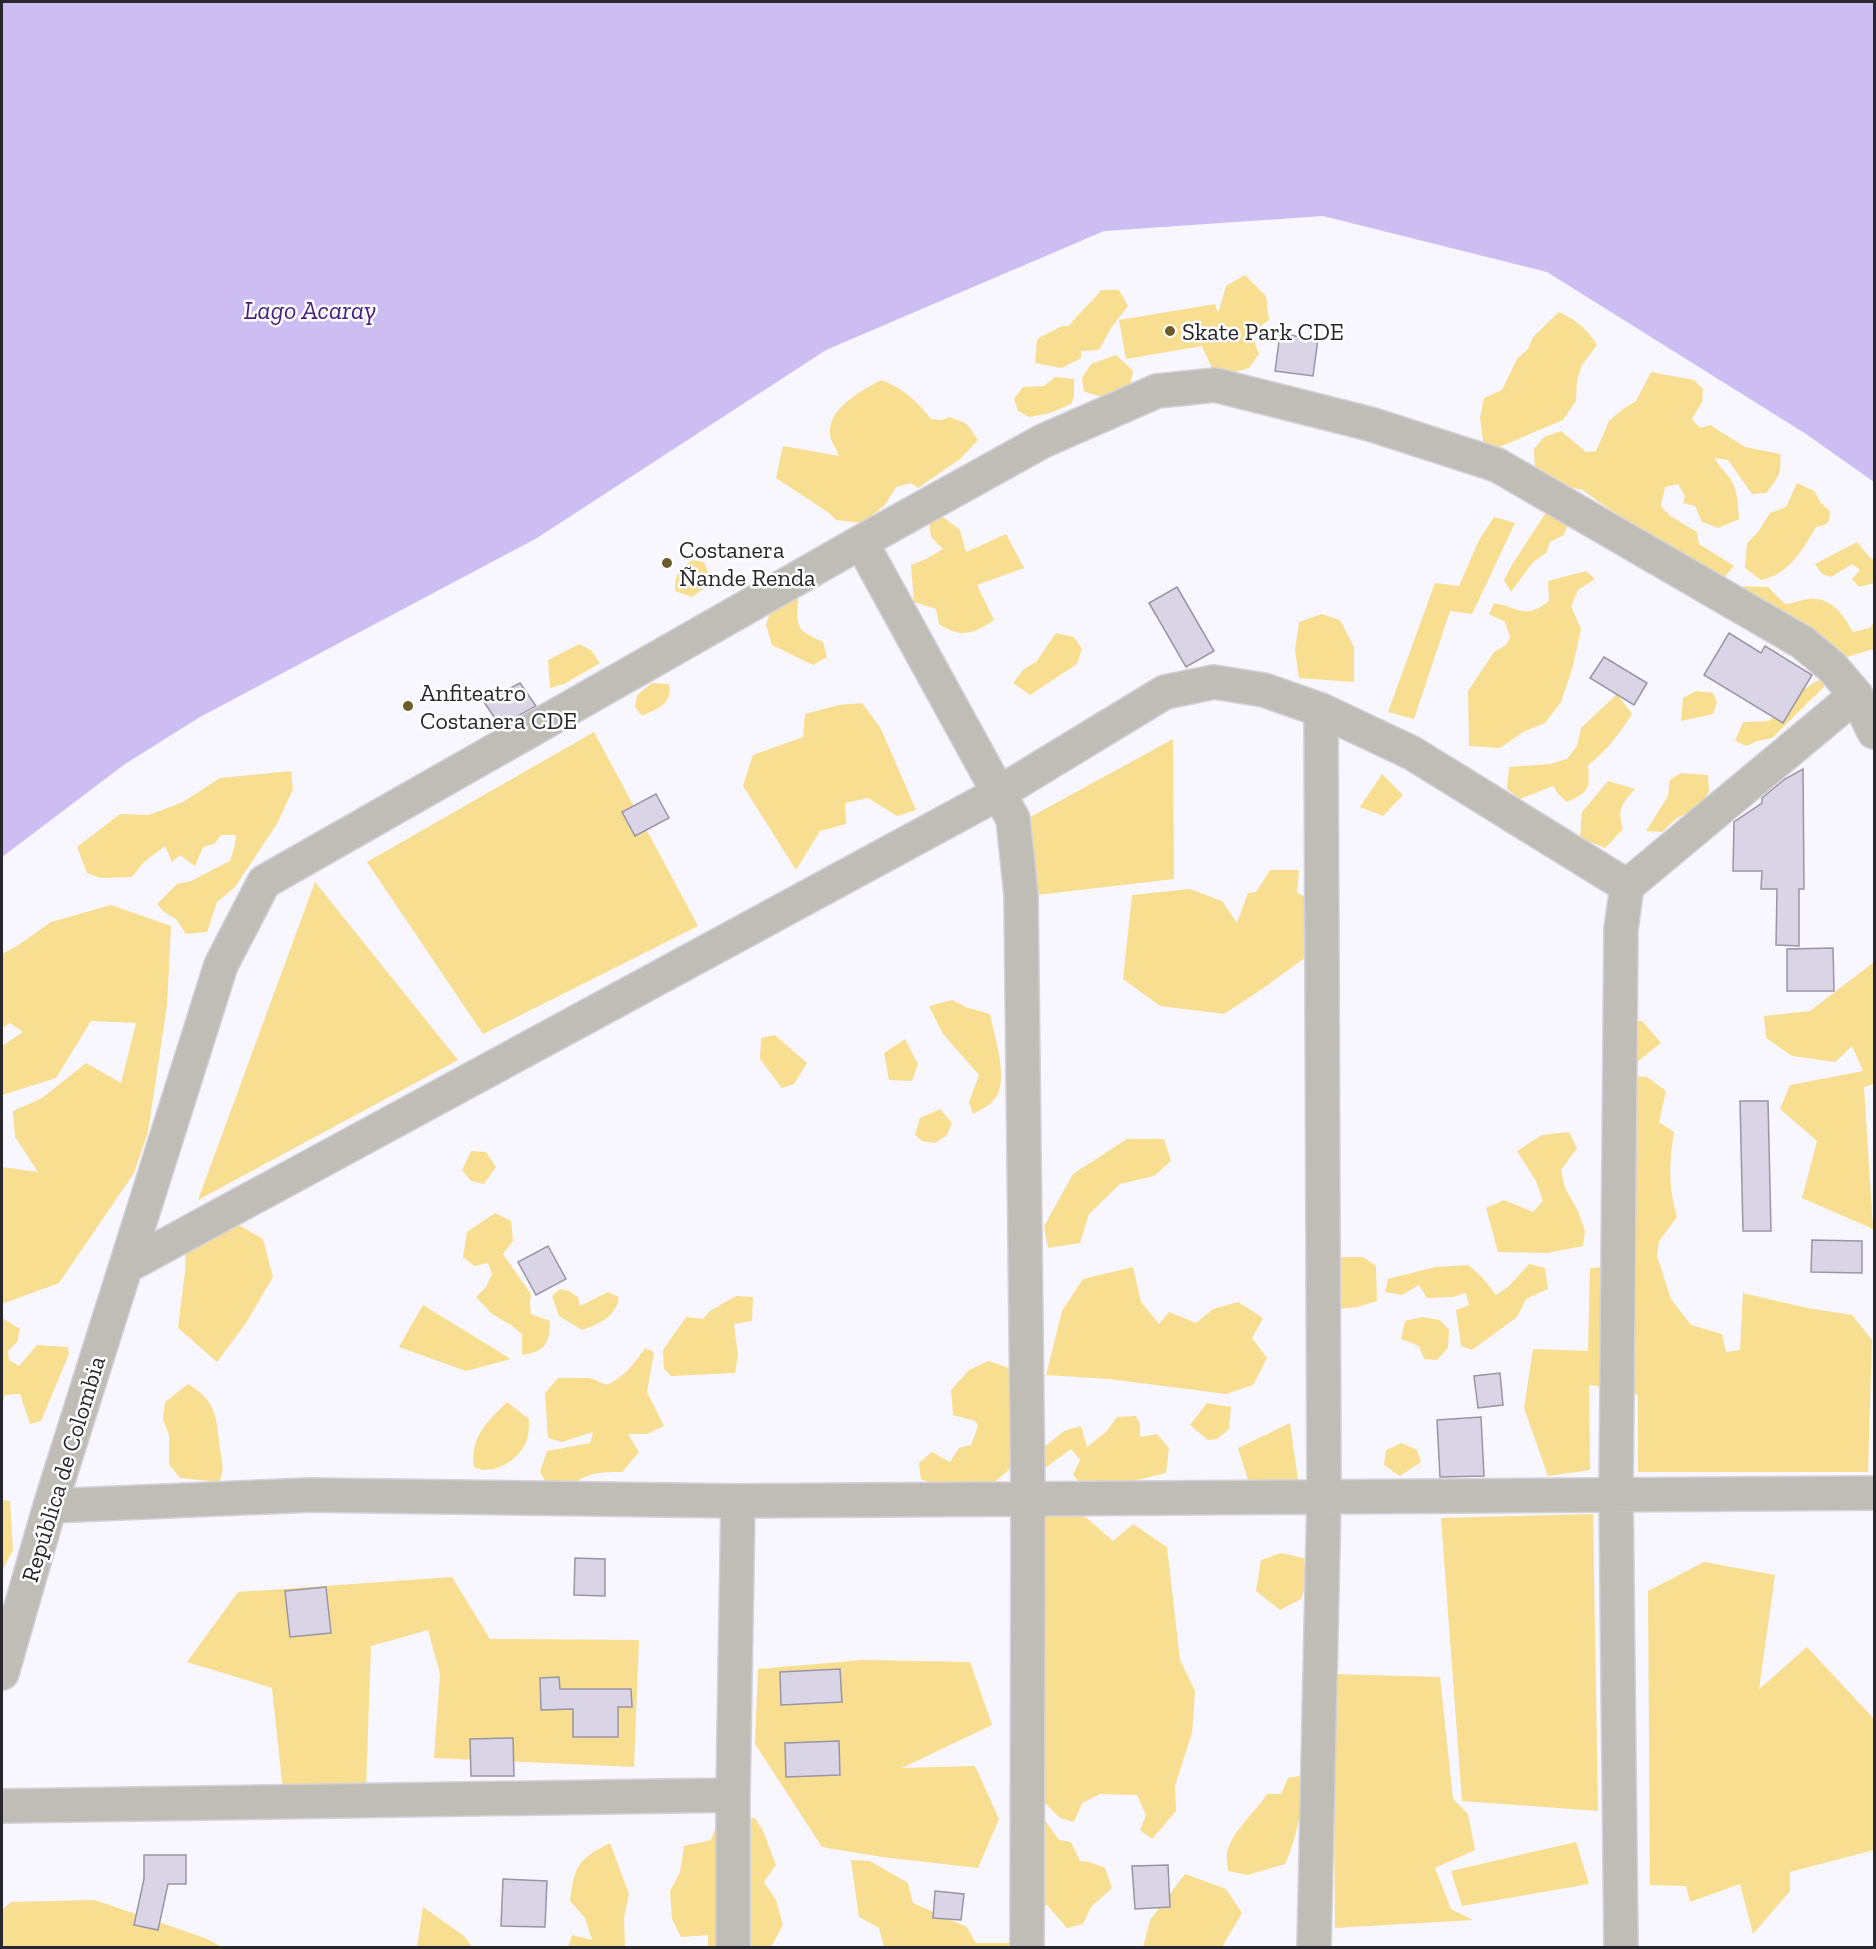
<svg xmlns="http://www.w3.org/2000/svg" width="1876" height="1949" viewBox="0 0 1876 1949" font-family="'Zilla Slab',serif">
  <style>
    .green { fill: #f8de90 }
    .water { fill: #ccbdf2 }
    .building { fill: #d9d5e6; stroke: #9995a5; stroke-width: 1.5 }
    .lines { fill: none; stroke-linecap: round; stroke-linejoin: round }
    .minor-casing { stroke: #d3d1d9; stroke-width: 36 }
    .minor { stroke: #bfbdb5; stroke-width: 33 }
    .poi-dot { fill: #6b5b29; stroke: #fff; stroke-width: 2 }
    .labels { text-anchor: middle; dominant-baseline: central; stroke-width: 5; stroke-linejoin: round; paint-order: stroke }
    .poi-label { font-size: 24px; fill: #29272e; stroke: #fff; text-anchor: start }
    .street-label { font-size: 24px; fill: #29272e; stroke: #fff }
    .water-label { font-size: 26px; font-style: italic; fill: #4a1f83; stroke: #fff }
  </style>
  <rect width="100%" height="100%" fill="#f8f6fe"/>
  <path class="green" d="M 1245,275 L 1266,296 L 1269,320 C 1251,333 1251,333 1259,354 L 1249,368 L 1216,377 L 1202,346 L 1126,359 L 1119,320 L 1215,304 L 1218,313 L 1226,286 Z
    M 1101,290 L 1119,290 L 1128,306 L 1111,328 L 1099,350 L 1081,351 L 1081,358 L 1062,368 L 1035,363 L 1037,339 L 1062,326 L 1069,326 C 1079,312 1091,304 1101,290 Z
    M 1559,312 C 1575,319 1588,330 1597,345 L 1582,365 L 1577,380 L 1576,401 L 1563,420 L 1492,450 L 1483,441 L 1480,418 L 1484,398 L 1502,390 L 1517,359 L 1528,349 L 1533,337 Z
    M 1116,355 L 1133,371 L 1130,387 C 1111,396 1104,400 1084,391 L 1082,378 L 1091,364 Z
    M 1651,372 L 1694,380 L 1703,389 L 1702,402 L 1692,419 L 1700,428 L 1710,425 L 1745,447 L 1780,454 C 1782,474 1778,478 1766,493 L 1752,494 L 1728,460 L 1715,458 C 1718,466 1724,470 1729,477 C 1738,489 1738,505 1739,519 L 1718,528 L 1702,522 L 1695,506 L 1683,503 L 1685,496 L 1678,484 L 1665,487 L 1661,506 L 1670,516 L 1697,532 L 1699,544 L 1734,566 L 1722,580 L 1600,503 L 1583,490 L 1564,486 L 1535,469 L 1534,449 L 1544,437 L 1561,431 L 1586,452 L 1596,451 L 1609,421 L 1623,409 L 1636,401 Z
    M 1055,377 L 1074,379 L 1074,397 L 1071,404 L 1050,413 L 1029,417 L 1018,411 L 1014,399 L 1023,387 L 1044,386 Z
    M 881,380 C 902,387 918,402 931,419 L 942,420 L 950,417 L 967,424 L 978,440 L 960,459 L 918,488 L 911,483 L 896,487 L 885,505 L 863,523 L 836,520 L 829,513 L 776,478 L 783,446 L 839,456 C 837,450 830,440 830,434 C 828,407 862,391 881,380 Z
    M 1797,483 L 1814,491 L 1821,503 L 1830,511 L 1829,521 L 1825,525 L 1816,527 C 1802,550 1790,574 1761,580 L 1745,568 L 1747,543 L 1758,532 L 1770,513 L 1786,507 Z
    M 1551,505 L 1569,520 L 1564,535 L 1550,542 L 1546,553 L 1533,562 L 1511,592 L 1504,580 L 1513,563 Z
    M 943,517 L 960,530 L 966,552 L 1006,534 L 1024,568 L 977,585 L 994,620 C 972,635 961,638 939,624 L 936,609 L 914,602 L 911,565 L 926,559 L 943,549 L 931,537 L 929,522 Z
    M 1494,517 L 1515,523 L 1472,614 L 1450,611 L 1414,719 L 1388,712 L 1435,583 L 1459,586 L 1479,540 Z
    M 1857,542 L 1870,558 L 1874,560 L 1874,583 L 1859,587 L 1852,579 L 1860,570 L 1852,564 L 1831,577 L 1822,574 L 1815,564 Z
    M 693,560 L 704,562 L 712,582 L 692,597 L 675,591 C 676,572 677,570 693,560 Z
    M 1586,571 L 1595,579 L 1578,590 L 1571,606 L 1581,629 L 1573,666 L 1561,702 L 1545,723 L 1523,732 L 1500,748 L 1469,746 L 1468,691 L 1494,652 L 1506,645 L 1510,637 L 1505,622 L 1489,614 L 1494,603 C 1520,608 1524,620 1549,601 L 1548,581 Z
    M 1736,586 L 1768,587 L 1785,604 C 1794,603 1801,600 1809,599 C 1832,597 1843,615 1853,632 L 1870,628 L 1874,622 L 1874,649 L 1843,658 L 1822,644 L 1815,631 Z
    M 785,592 L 798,599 C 797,628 795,629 823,642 L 827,657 L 813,665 L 772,645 L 766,625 L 774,598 Z
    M 1322,614 L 1340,620 L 1354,647 L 1354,682 L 1299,678 L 1295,650 L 1299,622 Z
    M 1056,633 L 1074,637 L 1082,649 L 1077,664 L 1030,695 L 1013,683 L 1024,669 L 1036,662 Z
    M 579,644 L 591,650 L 600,663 L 564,684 L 550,688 L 548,660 Z
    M 1823,677 L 1824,687 L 1772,738 L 1757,741 L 1747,746 L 1735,741 L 1743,722 L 1768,721 L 1779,714 L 1803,690 Z
    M 652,683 L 669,684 C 673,705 658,708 642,716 L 635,707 L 637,695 Z
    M 1696,691 L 1713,693 L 1717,702 L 1713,714 L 1681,721 L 1683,698 Z
    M 1617,694 L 1632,714 C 1619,734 1607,751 1588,765 C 1590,788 1589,793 1567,802 L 1560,796 L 1553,786 L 1520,799 L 1507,789 L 1509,767 L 1550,764 L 1567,759 L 1577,746 L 1581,728 Z
    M 862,703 L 881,729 L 916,810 L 897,816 L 868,798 L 845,803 L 846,824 L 820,831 L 796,870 L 743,786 L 753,755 L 803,737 L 805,714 L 839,705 Z
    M 594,732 L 698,926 L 483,1034 L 367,862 Z
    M 1173,739 L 1174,879 L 1037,895 L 1023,821 Z
    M 291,771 L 293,789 L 278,822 L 235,887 L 217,902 L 207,932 L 186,934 L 176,919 L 164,912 L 157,904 L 177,884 L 191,881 L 230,861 L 235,845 L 236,835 L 221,835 L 214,844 L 203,847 L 195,866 L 180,855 L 172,862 L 165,846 L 143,863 L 132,877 L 101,878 L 87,873 L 77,847 L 120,814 L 149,815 L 183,802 L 220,778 Z
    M 1681,773 L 1708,775 L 1709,792 L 1698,808 L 1677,818 L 1662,832 L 1646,831 L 1668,796 L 1670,780 Z
    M 1382,774 L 1403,795 L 1383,816 L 1360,807 Z
    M 1608,781 L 1635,789 C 1621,805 1617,809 1623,829 L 1605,848 L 1580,838 L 1582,812 Z
    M 1270,870 L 1299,870 L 1297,893 L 1306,897 L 1306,957 L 1265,987 L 1224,1014 L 1160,1006 L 1123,979 L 1132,895 L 1190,889 L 1222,901 L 1237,923 L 1248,893 L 1256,892 Z
    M 315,882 L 458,1060 L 198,1200 Z
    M 111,905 L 171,926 L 167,1005 L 148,1132 L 134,1173 L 59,1283 L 2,1304 L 2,1167 L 38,1172 L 15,1137 L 13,1111 L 42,1098 L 86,1063 L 121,1083 L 136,1023 L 91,1021 L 56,1078 L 2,1095 L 2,1046 L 23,1032 L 10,1023 L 2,1028 L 2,954 L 17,946 L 51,922 Z
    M 1874,962 L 1874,1084 L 1864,1087 L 1873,1229 L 1802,1198 L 1817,1141 L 1780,1109 L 1790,1085 L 1863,1071 L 1852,1046 L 1835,1062 L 1792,1056 L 1766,1038 L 1764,1016 L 1810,1011 Z
    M 952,1000 L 968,1008 L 990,1014 C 994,1036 1011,1083 993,1101 C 988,1107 979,1110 973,1114 L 969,1102 L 979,1075 L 943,1034 L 929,1006 Z
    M 1630,1020 L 1642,1021 L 1661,1043 L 1632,1066 Z
    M 775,1035 L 807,1063 L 794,1084 L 782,1088 L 760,1059 L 761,1038 Z
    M 905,1039 L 918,1064 L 912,1081 L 889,1080 L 884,1053 Z
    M 1635,1076 L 1647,1077 L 1666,1091 L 1659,1122 L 1674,1132 C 1669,1164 1668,1185 1677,1217 L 1659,1241 L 1657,1256 L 1671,1299 L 1691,1325 L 1722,1334 L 1726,1352 L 1740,1350 L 1743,1293 L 1807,1308 L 1852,1315 L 1872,1340 L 1868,1472 L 1638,1472 L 1638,1394 L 1627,1397 L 1605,1387 L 1589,1385 L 1590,1470 L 1548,1476 L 1524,1408 L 1533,1349 L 1588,1351 L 1590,1268 L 1606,1267 Z
    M 940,1109 L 952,1123 L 947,1135 L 935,1143 L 922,1141 L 915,1135 L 920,1118 Z
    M 1569,1132 L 1577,1148 L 1561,1170 L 1565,1188 L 1578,1211 L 1585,1231 L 1583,1246 L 1547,1253 L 1498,1252 L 1486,1208 L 1504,1200 L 1533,1212 L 1543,1201 L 1536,1181 L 1517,1151 L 1542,1135 Z
    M 1127,1139 L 1164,1139 L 1171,1161 L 1154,1176 L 1120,1184 L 1089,1214 L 1080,1243 L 1048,1248 L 1044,1226 L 1073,1174 Z
    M 471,1151 L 486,1152 L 496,1167 L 484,1184 L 471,1181 L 462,1170 Z
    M 495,1213 L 511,1221 L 513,1241 L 503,1254 L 531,1294 L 530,1303 L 531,1314 L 550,1321 C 550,1343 545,1352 522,1355 L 522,1334 L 511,1325 L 492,1314 L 476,1297 L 486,1287 L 492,1274 L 488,1263 L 474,1266 L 463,1257 L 467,1232 Z
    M 234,1222 L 263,1239 L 273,1277 L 246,1323 L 217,1362 L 178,1328 L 185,1271 L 186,1245 Z
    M 1337,1257 L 1363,1257 L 1376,1266 L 1377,1301 L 1357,1307 L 1338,1309 L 1306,1286 L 1311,1271 Z
    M 1529,1264 L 1545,1268 L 1548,1289 L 1526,1299 L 1517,1317 L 1472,1350 L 1461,1346 L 1456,1310 L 1469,1305 L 1466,1293 L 1453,1297 L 1427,1298 L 1419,1285 L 1402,1295 L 1385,1292 L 1388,1279 L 1435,1267 L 1468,1265 L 1482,1277 L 1496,1295 L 1508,1287 Z
    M 1133,1267 L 1141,1302 L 1159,1324 L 1169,1312 L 1196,1323 L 1213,1309 L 1238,1302 L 1263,1318 L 1252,1338 L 1267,1358 L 1253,1385 L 1226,1394 L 1109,1379 L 1046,1375 L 1062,1311 L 1083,1279 Z
    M 560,1289 L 569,1291 L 578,1297 L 580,1306 L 608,1292 L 619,1297 C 616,1317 599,1324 582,1330 L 559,1316 L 552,1296 Z
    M 736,1296 L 753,1297 L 752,1321 L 734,1324 L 738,1355 L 735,1373 L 671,1376 L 664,1369 L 663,1350 L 686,1317 L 703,1319 L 710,1311 Z
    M 423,1305 L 511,1359 L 466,1371 L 399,1347 Z
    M 1422,1317 L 1440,1320 L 1449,1330 L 1448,1348 L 1437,1360 L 1424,1359 L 1419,1346 L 1401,1339 L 1405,1321 Z
    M 2,1318 L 20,1329 L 17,1342 L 8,1351 L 9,1360 L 19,1366 L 37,1345 L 68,1347 L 69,1354 L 41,1421 L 30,1424 L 20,1394 L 5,1395 L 2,1405 Z
    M 645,1348 L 654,1352 L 647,1392 L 664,1426 L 647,1434 L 628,1434 L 639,1452 L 622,1472 C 593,1472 587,1473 564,1491 L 550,1489 L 540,1472 L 547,1451 L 590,1443 L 593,1432 L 562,1442 L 548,1438 L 545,1393 L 558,1378 L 590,1378 L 607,1385 C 625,1376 634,1364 645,1348 Z
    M 988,1361 L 1006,1367 L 1020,1376 L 1013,1466 L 989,1487 L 948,1490 L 921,1479 L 919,1463 L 932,1452 L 950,1462 L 959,1448 L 971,1445 L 978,1426 L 975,1421 L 953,1415 L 951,1390 L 969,1370 Z
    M 188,1384 C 218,1402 216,1418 220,1449 C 222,1462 225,1470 219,1482 L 180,1478 L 169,1464 L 169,1435 L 163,1419 L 165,1402 Z
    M 507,1402 L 529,1419 C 529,1425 529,1433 527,1439 C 522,1459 492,1477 474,1467 C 470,1437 487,1422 507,1402 Z
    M 1207,1403 L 1231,1407 L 1229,1429 L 1217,1439 L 1208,1440 L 1190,1425 Z
    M 1136,1416 L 1140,1424 L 1140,1437 L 1157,1434 L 1169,1448 L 1166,1473 L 1129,1482 L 1081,1484 L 1073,1475 L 1080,1460 L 1071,1449 L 1037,1474 L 1032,1457 L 1064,1431 L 1081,1426 L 1087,1447 L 1107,1431 L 1117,1417 Z
    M 1290,1423 L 1299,1487 L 1248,1480 L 1238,1448 Z
    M 1402,1443 L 1417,1450 L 1421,1462 L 1400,1476 L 1384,1465 L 1386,1450 Z
    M 2,1500 L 10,1501 L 13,1550 L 2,1571 Z
    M 1073,1506 L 1113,1541 L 1133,1524 L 1167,1547 L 1180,1660 L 1195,1691 L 1192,1733 L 1175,1786 L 1176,1811 L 1152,1839 L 1140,1830 L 1146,1815 L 1137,1795 L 1100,1794 L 1082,1803 L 1074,1822 L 1060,1818 L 1044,1802 L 1037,1508 Z
    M 1593,1514 L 1598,1811 L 1462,1801 L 1441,1518 Z
    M 1281,1553 L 1304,1558 L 1307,1582 L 1301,1599 L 1280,1610 L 1256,1591 L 1261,1560 Z
    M 1704,1562 L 1775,1575 L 1759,1689 L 1807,1647 L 1874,1719 L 1874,1850 L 1790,1872 L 1790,1891 L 1753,1934 L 1740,1884 L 1690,1902 L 1686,1886 L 1650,1885 L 1648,1591 Z
    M 452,1577 L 490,1639 L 639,1640 L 634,1767 L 434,1758 L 440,1674 L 428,1630 L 371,1646 L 366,1789 L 283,1791 L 272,1688 L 187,1662 L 238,1592 Z
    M 862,1660 L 970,1662 L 992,1725 L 902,1768 L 975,1766 L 999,1819 L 978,1868 L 882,1857 L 822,1847 L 755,1744 L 758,1669 Z
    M 1333,1674 L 1440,1677 L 1453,1799 L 1468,1814 L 1475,1850 L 1435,1868 L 1451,1909 L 1473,1920 L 1335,1928 Z
    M 1304,1775 C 1302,1807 1298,1835 1285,1864 L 1248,1875 L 1228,1871 C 1228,1865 1226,1858 1227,1853 C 1231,1832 1255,1813 1267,1794 L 1281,1794 L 1288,1778 Z
    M 755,1818 L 763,1831 L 776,1865 L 764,1882 L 776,1900 L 783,1925 L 771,1947 L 708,1947 L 708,1935 L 681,1937 L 672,1919 L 670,1891 L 680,1872 L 684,1846 L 711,1840 L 718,1822 Z
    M 1044,1819 L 1059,1840 L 1071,1842 L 1080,1861 L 1089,1862 L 1105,1868 L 1112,1888 L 1091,1907 L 1083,1924 L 1067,1928 L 1047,1905 L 1033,1909 L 1035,1839 Z
    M 1576,1842 L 1589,1884 L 1462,1906 L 1451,1871 Z
    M 610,1843 L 629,1894 L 624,1918 L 625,1947 L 568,1947 L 572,1935 L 592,1940 L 585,1918 L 570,1901 C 574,1866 578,1859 610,1843 Z
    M 851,1860 L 870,1861 L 908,1883 L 913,1903 L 967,1927 L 976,1943 L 1015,1943 L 1014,1947 L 884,1947 L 879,1928 L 859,1917 Z
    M 1185,1874 L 1226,1889 L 1242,1913 L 1222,1947 L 1143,1948 L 1150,1920 Z
    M 95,1900 L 205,1938 L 222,1947 L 2,1948 L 2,1910 L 11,1902 Z
    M 423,1907 L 464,1936 L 472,1947 L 417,1947 Z"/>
  <path class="water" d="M 2,2 L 1874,2 L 1874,482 L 1806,434 L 1547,272 L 1323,216 L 1104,231 L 826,350 L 537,538 L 200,717 L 125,764 L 2,857 Z"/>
  <path class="building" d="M 1280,334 L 1318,339 L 1313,376 L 1275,371 Z
    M 1177,587 L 1214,651 L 1186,667 L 1149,603 Z
    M 1729,633 L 1761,653 L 1765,646 L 1812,675 L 1783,723 L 1704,675 Z
    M 1604,657 L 1647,683 L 1634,705 L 1590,678 Z
    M 520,683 L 536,706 L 500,726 L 484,702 Z
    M 1803,769 L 1804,889 L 1799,889 L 1799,946 L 1776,945 L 1777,889 L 1761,889 L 1762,871 L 1733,871 L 1734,822 L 1762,803 L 1762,798 L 1785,779 Z
    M 656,794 L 669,818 L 635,836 L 622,812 Z
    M 1833,948 L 1834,991 L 1787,991 L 1787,949 Z
    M 1740,1101 L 1768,1101 L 1771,1231 L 1743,1231 Z
    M 1812,1240 L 1862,1241 L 1862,1273 L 1811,1272 Z
    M 548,1246 L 566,1279 L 536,1295 L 518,1262 Z
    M 1500,1373 L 1503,1405 L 1478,1408 L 1474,1376 Z
    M 1481,1417 L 1484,1476 L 1440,1477 L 1437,1420 Z
    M 575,1558 L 605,1559 L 605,1596 L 574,1595 Z
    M 326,1587 L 331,1633 L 290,1637 L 285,1591 Z
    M 840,1669 L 842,1702 L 781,1705 L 780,1672 Z
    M 559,1677 L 560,1689 L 631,1689 L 632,1707 L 618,1707 L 618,1737 L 573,1737 L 573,1709 L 541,1710 L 540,1678 Z
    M 513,1738 L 514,1776 L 471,1776 L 470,1739 Z
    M 839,1741 L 840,1775 L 786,1777 L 785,1743 Z
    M 144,1855 L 186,1855 L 186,1884 L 168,1884 L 158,1930 L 134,1925 L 144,1879 Z
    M 1168,1865 L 1170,1907 L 1135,1909 L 1132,1866 Z
    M 503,1879 L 547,1881 L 545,1927 L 501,1926 Z
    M 935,1891 L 964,1894 L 961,1920 L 933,1918 Z"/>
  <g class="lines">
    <g class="minor-casing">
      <path id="minor" d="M 861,542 L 1013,819 L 1021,895 L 1028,1499 L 1027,1948
        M 127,1266 L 999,793 L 1165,692 L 1214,682 L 1264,690 L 1321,710 L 1412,753 L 1627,886
        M 50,1506 L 310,1495 L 738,1501 L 1874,1493
        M 2,1673 L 50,1506 L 221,965 L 264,882 L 861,542 L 1043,441 L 1157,391 L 1215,385 L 1370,424 L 1497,465 L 1802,642 L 1832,667 L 1856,695 L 1874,732
        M 2,1806 L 733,1795
        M 733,1948 L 733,1795 L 738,1501
        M 1314,1948 L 1324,1497 L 1321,710
        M 1621,1948 L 1616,1495 L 1621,929 L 1627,886 L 1856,695"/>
    </g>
    <use href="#minor" class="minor"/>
  </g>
  <g class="poi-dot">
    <circle cx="1170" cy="331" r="6"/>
    <circle cx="667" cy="563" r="6"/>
    <circle cx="408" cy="706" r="6"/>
  </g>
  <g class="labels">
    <g class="poi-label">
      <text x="1182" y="331">Skate Park CDE</text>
      <text x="679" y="549">Costanera<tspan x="679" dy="28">Ñande Renda</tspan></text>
      <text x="420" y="692">Anfiteatro<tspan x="420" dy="28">Costanera CDE</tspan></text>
    </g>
    <g class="street-label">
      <text transform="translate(63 1469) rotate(-73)">República de Colombia</text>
    </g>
    <g class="water-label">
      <text x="310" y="310">Lago Acaray</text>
    </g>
  </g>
  <rect width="1876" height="1949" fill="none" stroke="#29272e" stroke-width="6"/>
</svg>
